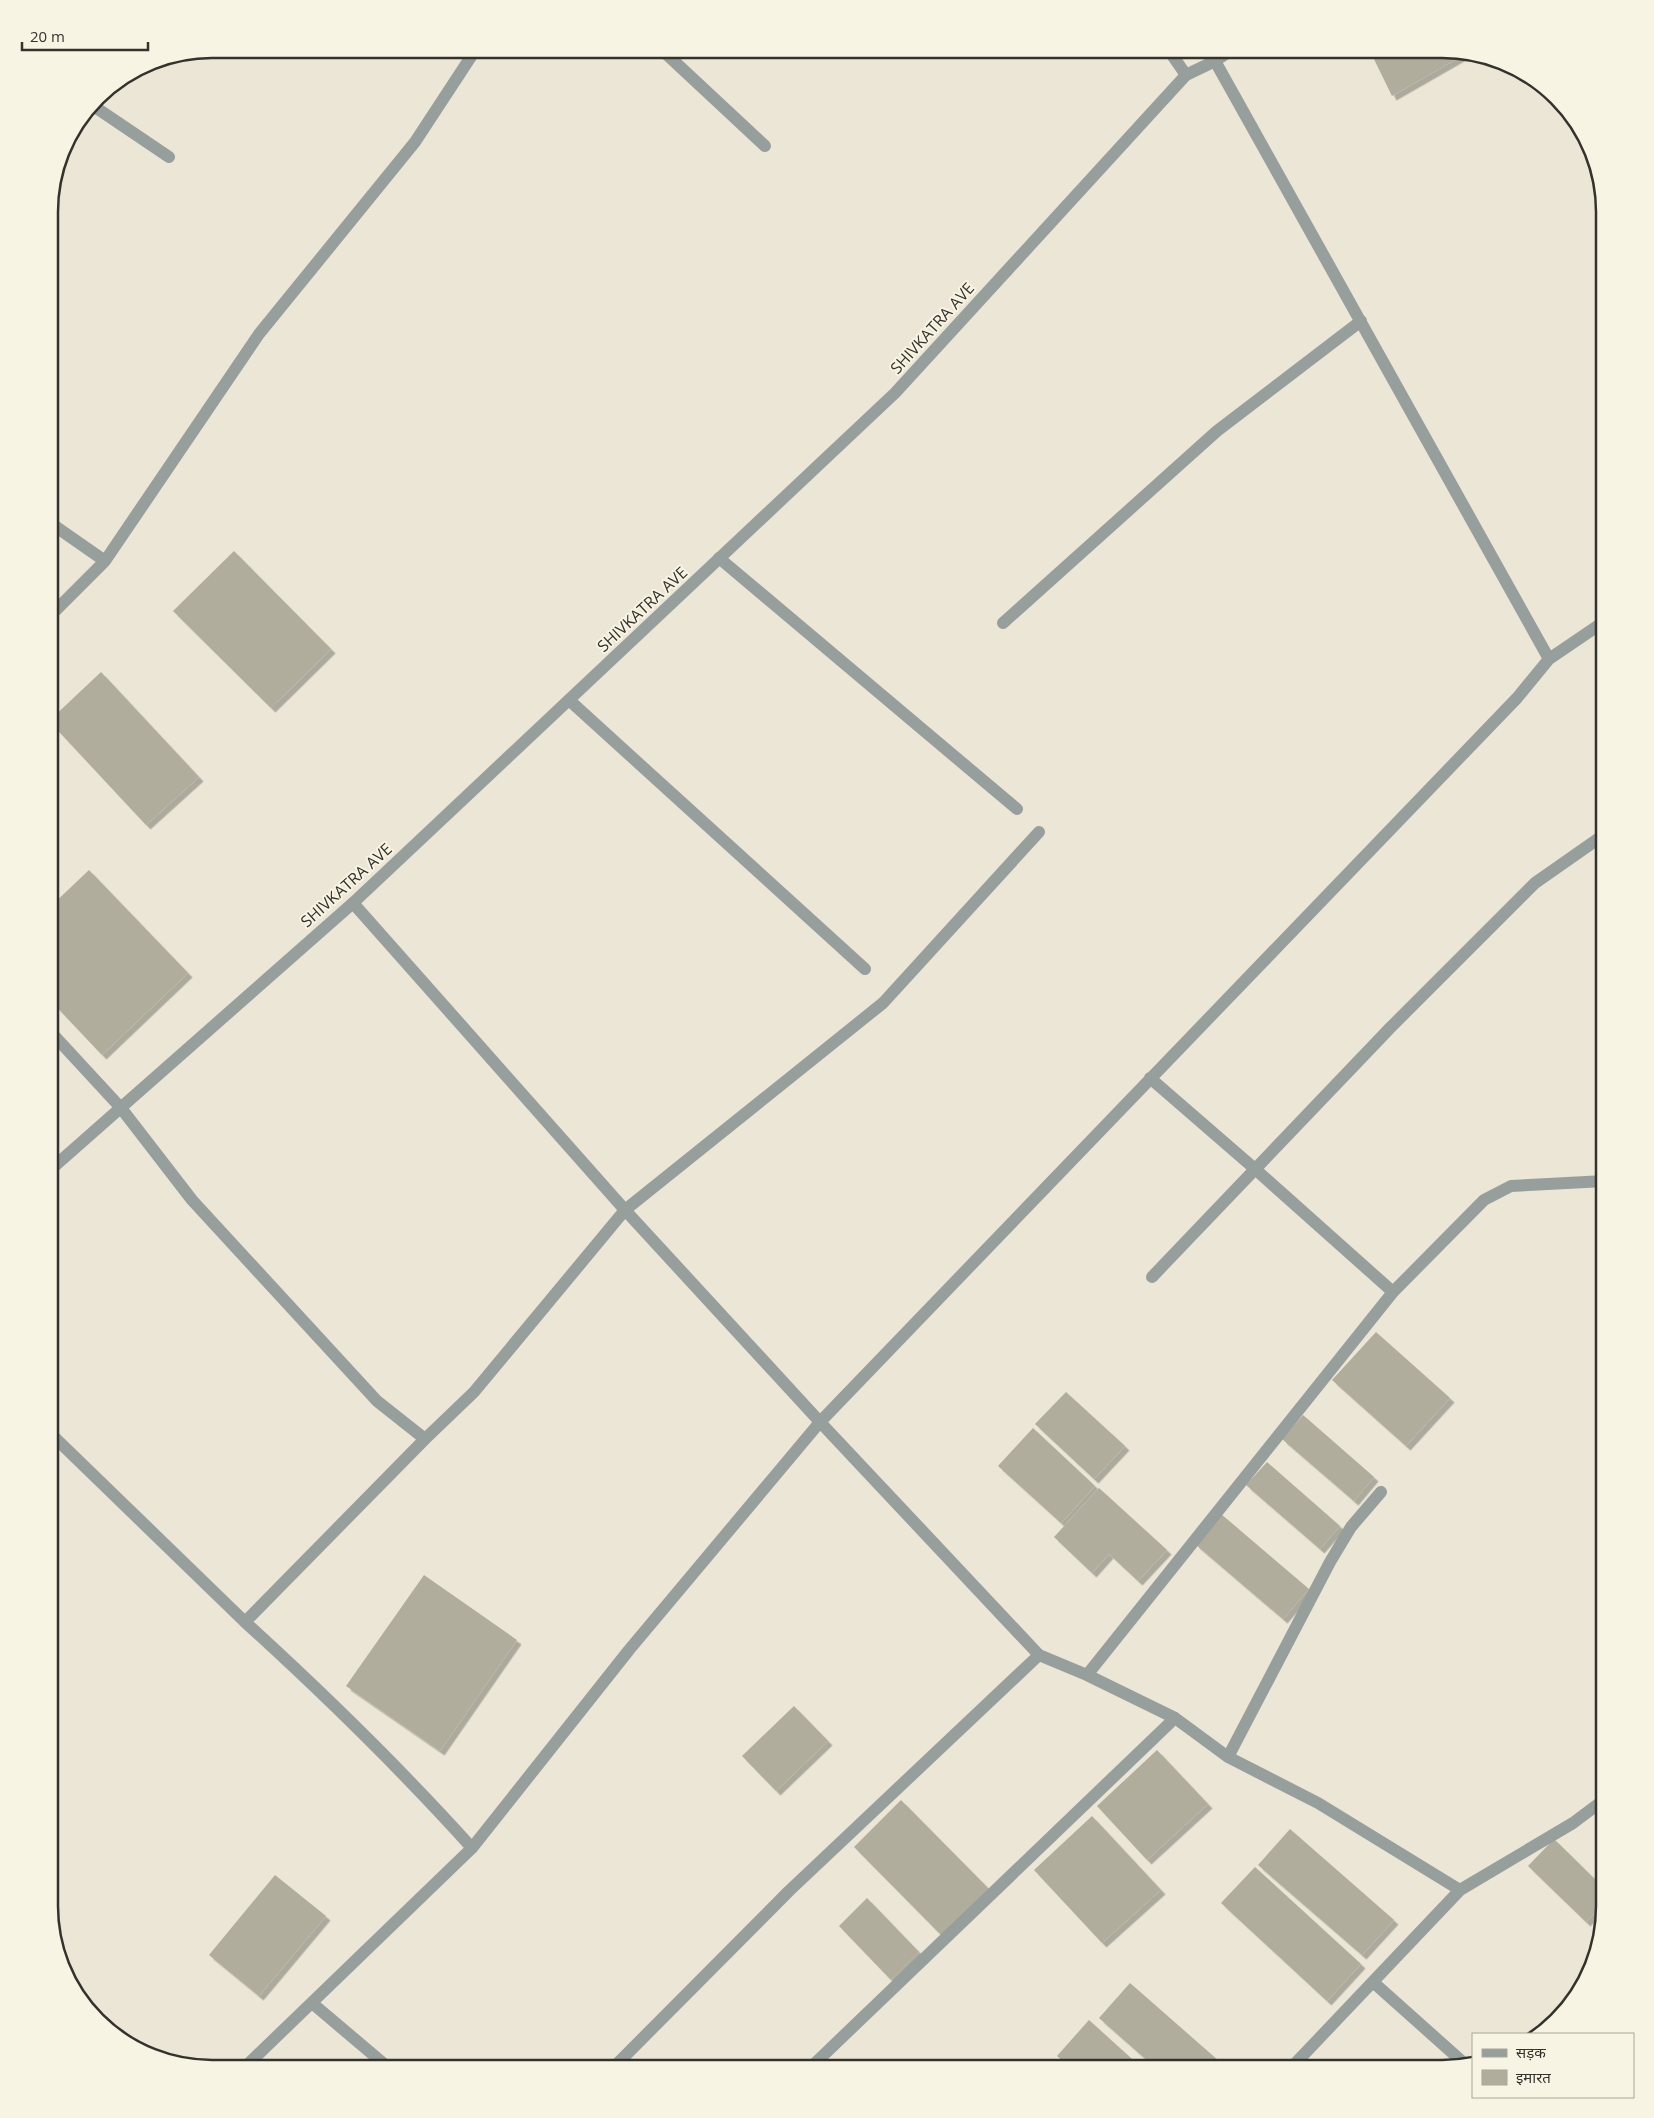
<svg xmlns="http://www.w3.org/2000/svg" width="1654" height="2118" viewBox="0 0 1654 2118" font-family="'Open Sans','Noto Sans Devanagari',sans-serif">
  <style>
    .building { fill: #b1ad9d; filter: url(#shadow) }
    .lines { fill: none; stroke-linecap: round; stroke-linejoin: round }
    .minor { stroke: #979f9d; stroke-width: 12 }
    .tertiary { stroke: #979f9d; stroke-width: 12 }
    .labels { text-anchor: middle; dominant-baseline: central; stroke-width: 4; stroke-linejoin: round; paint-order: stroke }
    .street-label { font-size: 16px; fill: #34322c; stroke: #f8f4e3 }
    .rim { fill: none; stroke: #34322c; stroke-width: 2.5 }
  </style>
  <defs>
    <filter id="shadow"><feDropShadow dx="4.5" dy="4.5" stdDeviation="0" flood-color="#0004"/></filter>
  </defs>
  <rect width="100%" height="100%" fill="#ebe6d6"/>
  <path class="building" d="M 1369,49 L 1453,49 L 1467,53 L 1392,96 Z
    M 234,551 L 331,649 L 271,708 L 173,611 Z
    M 101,672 L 199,777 L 146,825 L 49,721 Z
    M 89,870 L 188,973 L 102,1055 L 49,999 L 49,908 Z
    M 1376,1332 L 1450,1398 L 1406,1446 L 1332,1380 Z
    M 1066,1392 L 1125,1446 L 1094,1479 L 1035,1424 Z
    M 1303,1415 L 1374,1477 L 1354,1501 L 1282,1439 Z
    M 1033,1428 L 1095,1486 L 1061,1523 L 998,1466 Z
    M 1267,1462 L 1340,1526 L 1320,1549 L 1246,1485 Z
    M 1099,1488 L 1167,1550 L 1138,1581 L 1109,1554 L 1092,1573 L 1054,1537 Z
    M 1221,1514 L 1309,1589 L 1283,1619 L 1195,1544 Z
    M 424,1575 L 517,1640 L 440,1751 L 346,1686 Z
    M 794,1706 L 828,1741 L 776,1791 L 742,1756 Z
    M 1157,1750 L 1208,1804 L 1147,1860 L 1097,1806 Z
    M 901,1800 L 989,1889 L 942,1936 L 854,1847 Z
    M 1092,1816 L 1161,1890 L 1102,1943 L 1034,1870 Z
    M 1290,1829 L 1394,1920 L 1362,1955 L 1258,1865 Z
    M 1554,1839 L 1605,1889 L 1605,1902 L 1586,1922 L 1528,1866 Z
    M 1255,1867 L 1361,1964 L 1327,2001 L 1221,1903 Z
    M 275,1875 L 326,1916 L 259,1996 L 209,1955 Z
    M 867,1898 L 919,1952 L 891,1980 L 839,1926 Z
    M 1130,1983 L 1228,2069 L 1157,2069 L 1099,2018 Z
    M 1089,2020 L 1143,2069 L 1072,2069 L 1057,2056 Z"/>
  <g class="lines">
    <path class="minor" d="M 661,49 L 765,146
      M 1168,49 L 1186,75
      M 1215,61 L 1549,659
      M 92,105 L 169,157
      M 719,558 L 1017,809
      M 105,561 L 259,334 L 415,142 L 476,49
      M 49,617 L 105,561 L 49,522
      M 1003,623 L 1217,431 L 1361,321
      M 569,700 L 865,969
      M 49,1030 L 121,1108 L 192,1200 L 377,1401 L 425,1439 L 474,1392 L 625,1210 L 353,903
      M 1150,1078 L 1255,1169 L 1393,1292
      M 1152,1277 L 1390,1028 L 1535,883 L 1605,834
      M 49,1432 L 245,1622
      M 425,1439 L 245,1622 C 324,1694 400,1768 472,1848 L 629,1650 L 820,1422 L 625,1210 L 883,1003 L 1039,832
      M 1087,1675 L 1393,1292 L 1484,1200 L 1511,1186 L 1605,1181
      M 1228,1757 L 1330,1562 L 1351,1527 L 1381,1492
      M 1605,1799 L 1573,1823 L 1460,1890 L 1318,1803 L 1228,1757 L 1175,1718 L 1087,1675 L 1039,1655 L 820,1422 L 1517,698 L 1549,659 L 1605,621
      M 1373,1982 L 1466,2065
      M 312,2003 L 390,2069
      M 243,2069 L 472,1848
      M 612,2069 L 789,1891 L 1039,1655
      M 809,2069 L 1175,1718
      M 1290,2069 L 1460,1890"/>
    <path class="tertiary" d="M 49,1171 L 353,903 L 895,393 L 1186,75 L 1215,61 L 1233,49"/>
  </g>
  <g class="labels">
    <g class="street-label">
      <text transform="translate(932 328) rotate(-48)">SHIVKATRA AVE</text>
      <text transform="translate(642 609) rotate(-43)">SHIVKATRA AVE</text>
      <text transform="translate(346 885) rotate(-42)">SHIVKATRA AVE</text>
    </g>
  </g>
  <path d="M0 0H1654V2118H0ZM212 58H1442A154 154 0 0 1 1596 212V1906A154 154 0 0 1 1442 2060H212A154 154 0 0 1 58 1906V212A154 154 0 0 1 212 58Z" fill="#f8f4e3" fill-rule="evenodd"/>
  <path class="rim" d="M212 58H1442A154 154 0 0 1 1596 212V1906A154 154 0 0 1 1442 2060H212A154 154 0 0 1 58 1906V212A154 154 0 0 1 212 58Z"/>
  <rect x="1472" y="2033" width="162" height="65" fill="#f8f4e3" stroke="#aaa69a"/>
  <rect x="1482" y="2049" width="25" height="8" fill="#979f9d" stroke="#aaa69a"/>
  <text x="1516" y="2058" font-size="15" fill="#34322c">सड़क</text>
  <rect x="1482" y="2070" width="25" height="15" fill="#b1ad9d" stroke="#aaa69a"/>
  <text x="1516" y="2083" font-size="15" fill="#34322c">इमारत</text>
  <path d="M22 42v8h126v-8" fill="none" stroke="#34322c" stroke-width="2.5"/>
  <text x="30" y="42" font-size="15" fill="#34322c" stroke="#f8f4e3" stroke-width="4" paint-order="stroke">20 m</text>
</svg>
